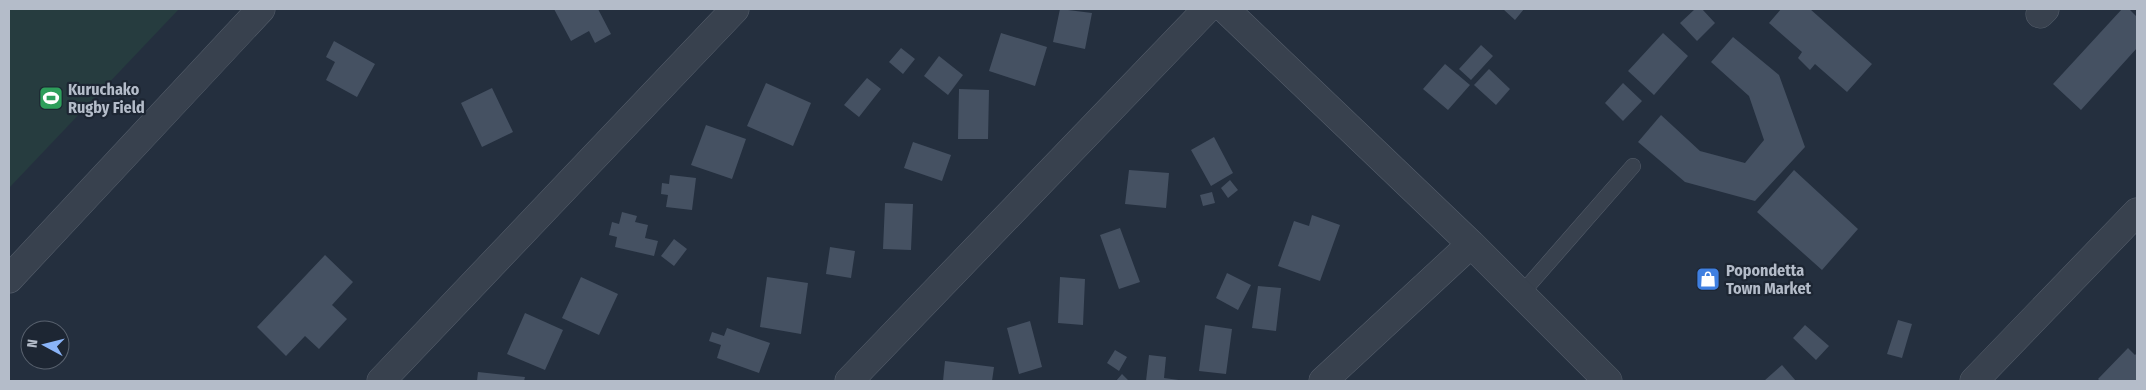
<svg xmlns="http://www.w3.org/2000/svg" width="2146" height="390" viewBox="0 0 2146 390" font-family="'Fira Sans Condensed',sans-serif">
  <style>
    .green { fill: #263c3f }
    .building { fill: #455162 }
    .lines { fill: none; stroke-linecap: round; stroke-linejoin: round }
    .service-casing { stroke: #565f6c; stroke-width: 16 }
    .minor-casing { stroke: #565f6c; stroke-width: 29 }
    .service { stroke: #38414e; stroke-width: 15 }
    .minor { stroke: #38414e; stroke-width: 28 }
    .labels { text-anchor: middle; dominant-baseline: central; stroke-width: 4.5; stroke-linejoin: round; paint-order: stroke }
    .poi-label { font-size: 16px; font-weight: bold; fill: #b4bcc9; stroke: #1d2633; text-anchor: start }
  </style>
  <rect width="100%" height="100%" fill="#242f3e"/>
  <path class="green" d="M 9,9 L 179,9 L 9,188 Z"/>
  <path class="building" d="M 554,9 L 598,9 L 611,34 L 595,43 L 589,31 L 571,41 Z
    M 1060,9 L 1092,13 L 1085,49 L 1053,42 Z
    M 1503,9 L 1524,9 L 1515,20 Z
    M 1695,9 L 1702,9 L 1715,23 L 1697,41 L 1680,23 Z
    M 1781,9 L 1810,9 L 1872,64 L 1847,92 L 1815,64 L 1810,70 L 1798,58 L 1802,52 L 1769,23 Z
    M 2122,9 L 2129,9 L 2137,17 L 2137,48 L 2081,110 L 2053,84 Z
    M 1001,33 L 1047,47 L 1035,86 L 989,71 Z
    M 1663,33 L 1688,56 L 1654,95 L 1628,71 Z
    M 1733,37 L 1779,75 L 1805,147 L 1755,201 L 1685,182 L 1638,142 L 1661,115 L 1700,151 L 1745,163 L 1764,140 L 1749,96 L 1711,62 Z
    M 334,41 L 375,64 L 357,97 L 326,80 L 335,62 L 326,57 Z
    M 1481,45 L 1493,56 L 1471,80 L 1459,69 Z
    M 901,48 L 915,59 L 903,74 L 889,62 Z
    M 939,56 L 963,75 L 948,95 L 924,76 Z
    M 1445,64 L 1470,85 L 1448,110 L 1423,89 Z
    M 1489,69 L 1510,89 L 1496,105 L 1474,85 Z
    M 867,78 L 881,89 L 859,117 L 844,105 Z
    M 766,83 L 811,103 L 793,146 L 747,126 Z
    M 1623,83 L 1642,101 L 1623,121 L 1605,103 Z
    M 492,88 L 513,132 L 482,147 L 461,103 Z
    M 959,89 L 989,90 L 988,139 L 958,139 Z
    M 706,125 L 746,139 L 732,179 L 691,165 Z
    M 1214,137 L 1233,173 L 1211,186 L 1191,150 Z
    M 913,142 L 951,155 L 942,181 L 904,168 Z
    M 1129,170 L 1169,173 L 1166,208 L 1125,204 Z
    M 1794,170 L 1858,229 L 1822,270 L 1757,212 Z
    M 670,175 L 696,178 L 692,210 L 666,207 L 668,195 L 661,194 L 662,183 L 669,184 Z
    M 1230,180 L 1238,190 L 1228,198 L 1221,188 Z
    M 1212,192 L 1215,203 L 1203,206 L 1200,195 Z
    M 885,203 L 913,204 L 911,250 L 883,249 Z
    M 622,212 L 637,216 L 635,222 L 648,225 L 645,238 L 658,241 L 654,256 L 615,247 L 617,237 L 609,235 L 612,222 L 619,224 Z
    M 1312,215 L 1340,225 L 1320,281 L 1278,266 L 1294,221 L 1309,226 Z
    M 1120,228 L 1140,282 L 1119,289 L 1100,235 Z
    M 674,239 L 687,249 L 674,266 L 661,256 Z
    M 830,247 L 855,251 L 851,278 L 826,274 Z
    M 325,255 L 353,282 L 332,305 L 347,319 L 319,349 L 305,336 L 286,356 L 257,327 Z
    M 1227,273 L 1251,285 L 1238,310 L 1216,298 Z
    M 581,277 L 618,294 L 599,335 L 562,318 Z
    M 767,277 L 808,283 L 801,334 L 760,327 Z
    M 1060,277 L 1085,279 L 1083,325 L 1058,323 Z
    M 1258,286 L 1281,288 L 1276,331 L 1252,328 Z
    M 525,313 L 563,330 L 545,370 L 507,354 Z
    M 1898,320 L 1912,324 L 1902,358 L 1887,354 Z
    M 1030,321 L 1042,367 L 1019,374 L 1007,328 Z
    M 1205,325 L 1232,329 L 1226,374 L 1199,371 Z
    M 1805,325 L 1829,346 L 1816,360 L 1793,338 Z
    M 727,328 L 770,343 L 759,373 L 717,358 L 721,345 L 709,341 L 712,332 L 724,336 Z
    M 2128,348 L 2135,355 L 2137,353 L 2137,381 L 2100,381 L 2098,379 Z
    M 1115,350 L 1127,357 L 1119,371 L 1107,363 Z
    M 1149,355 L 1166,357 L 1164,378 L 1186,381 L 1146,381 Z
    M 945,361 L 994,367 L 992,381 L 943,381 Z
    M 1782,365 L 1796,381 L 1764,381 Z
    M 478,372 L 525,377 L 524,381 L 477,381 Z
    M 1122,374 L 1129,381 L 1116,381 Z"/>
  <g class="lines">
    <g class="service-casing">
      <path id="service" d="M 1521,294 L 1633,166"/>
    </g>
    <g class="minor-casing">
      <path id="minor" d="M 1225,9 L 1471,244 L 1608,381
        M 2040,14 L 2045,9
        M 9,279 L 261,9
        M 381,381 L 735,9
        M 849,381 L 1207,9
        M 1323,381 L 1471,244
        M 1974,381 L 2137,212"/>
    </g>
    <use href="#service" class="service"/>
    <use href="#minor" class="minor"/>
  </g>
  <defs>
    <g id="stadium-square" transform="scale(1.25)"><rect x="-9" y="-9" width="18" height="18" rx="4" fill="#2e9e5b" stroke="#1d2633"/><path d="M0-5a6.5 5 0 1 0 0 10a6.5 5 0 1 0 0-10ZM-3.5-1.8h7v3.6h-7Z" fill="#fff"/></g>
    <g id="shop-square" transform="scale(1.25)"><rect x="-9" y="-9" width="18" height="18" rx="4" fill="#3f7fe0" stroke="#1d2633"/><path d="M-5-2.5h2.3a2.7 3.5 0 0 1 5.4 0H5L5.5 6h-11ZM-1.5-2.5h3a1.5 2.3 0 0 0-3 0Z" fill="#fff"/></g>
  </defs>
  <g fill-rule="evenodd">
    <use href="#stadium-square" x="51" y="98"/>
    <use href="#shop-square" x="1708" y="279"/>
  </g>
  <g class="labels">
    <g class="poi-label">
      <text x="68" y="89">Kuruchako<tspan x="68" dy="18">Rugby Field</tspan></text>
      <text x="1726" y="270">Popondetta<tspan x="1726" dy="18">Town Market</tspan></text>
    </g>
  </g>
  <rect width="2146" height="390" fill="none" stroke="#b4bcc9" stroke-width="20"/>
  <g transform="translate(45 345) rotate(277)"><circle r="24" fill="#1d2633" stroke="#59626f"/>
  <path d="M0-4L9 19L0 12L-9 19Z" fill="#8ab4f8"/>
  <text y="-8" font-size="14" font-weight="bold" text-anchor="middle" fill="#b4bcc9">N</text>
  </g>
</svg>
